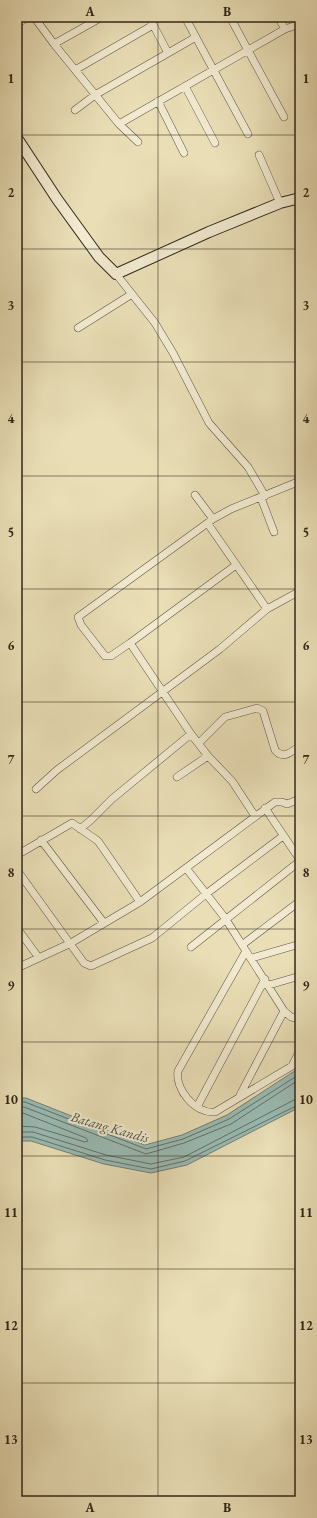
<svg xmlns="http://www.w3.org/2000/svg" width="317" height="1518" viewBox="0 0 317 1518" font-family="'EB Garamond',serif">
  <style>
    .water { fill: #99bbb4; stroke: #6f7f76 }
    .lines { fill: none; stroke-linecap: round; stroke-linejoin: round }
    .shore { stroke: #647066; stroke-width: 1 }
    .street-casing { stroke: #5e5440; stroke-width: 8 }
    .secondary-casing { stroke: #302618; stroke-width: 12 }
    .street { stroke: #f1ead0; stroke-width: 7 }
    .secondary { stroke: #f1ead0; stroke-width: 10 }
    .grid { fill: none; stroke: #302618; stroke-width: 1; stroke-opacity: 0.55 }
    .labels { text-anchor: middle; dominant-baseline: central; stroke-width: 4; stroke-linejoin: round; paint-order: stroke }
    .water-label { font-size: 14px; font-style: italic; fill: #505347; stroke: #f1ead0 }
    .neatline { fill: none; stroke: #302618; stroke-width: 1.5 }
    .grid-label { font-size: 13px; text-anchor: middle; font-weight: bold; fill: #302618 }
  </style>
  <rect width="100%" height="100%" fill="#e9deb6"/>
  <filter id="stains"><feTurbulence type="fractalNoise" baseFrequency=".005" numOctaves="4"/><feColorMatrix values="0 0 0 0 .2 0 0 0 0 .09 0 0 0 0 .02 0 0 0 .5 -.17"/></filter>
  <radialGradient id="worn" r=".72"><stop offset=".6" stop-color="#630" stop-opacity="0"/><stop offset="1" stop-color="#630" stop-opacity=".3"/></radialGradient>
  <path class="water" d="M 300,1069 L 300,1107 L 187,1165 L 151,1173 L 104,1164 L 31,1141 L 17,1141 L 17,1098 L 26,1098 L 145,1145 L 182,1135 L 227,1115 L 293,1072 Z"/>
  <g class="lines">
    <path class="shore" d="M 17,1102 L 25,1102 L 146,1149 L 183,1139 L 229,1119 L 300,1074
      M 17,1107 L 24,1107 L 146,1154 L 184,1143 L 231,1124 L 300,1079
      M 17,1113 L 23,1113 L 86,1138 L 88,1141 L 85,1142 L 35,1127 L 17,1126
      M 17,1132 L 33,1132 L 106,1155 L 151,1164 L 184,1157 L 294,1100 L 300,1099
      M 17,1137 L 32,1137 L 105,1160 L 151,1169 L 185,1161 L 300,1104"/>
    <g class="street-casing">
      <path id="street" d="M 34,17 L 54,44 L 119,124 L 285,29 L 300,24
        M 149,17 L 168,53
        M 185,17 L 248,134
        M 230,17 L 284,117
        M 278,17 L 285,29
        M 17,24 L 28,17
        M 54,44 L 102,17
        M 75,70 L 153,25
        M 185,86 L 215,143
        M 158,101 L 184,153
        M 75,110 L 95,95 L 196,37
        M 119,124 L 138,142
        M 259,155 L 280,203
        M 116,274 L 155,323 L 173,353 L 209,423 L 248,467 L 265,496
        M 78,328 L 132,294
        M 195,495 L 213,519
        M 261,498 L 274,532
        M 208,524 L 267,609
        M 130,643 L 236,565
        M 199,743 L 225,717 L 257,708 L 263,711 L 275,750 C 283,760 291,752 300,746
        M 177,777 L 208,756
        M 36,789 L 57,770 L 220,649 L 267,609 L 300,591
        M 265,808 L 300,860
        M 255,816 L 232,781 L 208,756 L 191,734 L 130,643 L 111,656 L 105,656 L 81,625 L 78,617 L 213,519 L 231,509 L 300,481
        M 80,829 L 91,820 L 112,799 L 191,734
        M 41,840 L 104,923
        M 17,855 L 72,823 L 98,841 L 140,902
        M 186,868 L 225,918 L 284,1011 L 291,1017 L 300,1019
        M 17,870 L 84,963 L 91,966 L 152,938 L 206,894 L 283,836
        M 17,928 L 39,958
        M 242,945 L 300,901
        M 191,947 L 300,861
        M 246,951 L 178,1071 C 175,1089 195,1114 215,1112 L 292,1066 L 300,1050
        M 252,958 L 300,944
        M 17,968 L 71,943 L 140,902 L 275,802 L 282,802 L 287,804 L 300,799
        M 269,985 L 300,976
        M 240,1095 L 284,1011
        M 197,1107 L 265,979"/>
    </g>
    <g class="secondary-casing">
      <path id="secondary" d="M 17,138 L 57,199 L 99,257 L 116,274 L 209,232 L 280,203 L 300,198"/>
    </g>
    <use href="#street" class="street"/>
    <use href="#secondary" class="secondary"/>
  </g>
  <path class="grid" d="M 158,17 L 158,1501M 17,135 L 300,135M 17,249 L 300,249M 17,362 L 300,362M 17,476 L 300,476M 17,589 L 300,589M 17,702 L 300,702M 17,816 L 300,816M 17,929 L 300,929M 17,1042 L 300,1042M 17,1156 L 300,1156M 17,1269 L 300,1269M 17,1383 L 300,1383"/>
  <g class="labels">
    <g class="water-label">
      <text transform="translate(110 1127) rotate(16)">Batang Kandis</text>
    </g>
  </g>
  <rect width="317" height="1518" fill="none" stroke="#e9deb6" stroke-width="44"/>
  <rect x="22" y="22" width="273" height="1474" class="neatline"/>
  <g class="grid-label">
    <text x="90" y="16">A</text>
    <text x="227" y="16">B</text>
    <text x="11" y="83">1</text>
    <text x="306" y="83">1</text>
    <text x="11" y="197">2</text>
    <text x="306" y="197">2</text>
    <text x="11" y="310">3</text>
    <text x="306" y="310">3</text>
    <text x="11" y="423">4</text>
    <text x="306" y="423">4</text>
    <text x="11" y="537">5</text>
    <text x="306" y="537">5</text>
    <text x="11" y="650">6</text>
    <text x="306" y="650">6</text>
    <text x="11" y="764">7</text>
    <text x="306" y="764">7</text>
    <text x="11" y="877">8</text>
    <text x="306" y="877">8</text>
    <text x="11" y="990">9</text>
    <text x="306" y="990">9</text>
    <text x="11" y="1104">10</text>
    <text x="306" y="1104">10</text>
    <text x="11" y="1217">11</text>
    <text x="306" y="1217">11</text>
    <text x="11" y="1330">12</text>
    <text x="306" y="1330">12</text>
    <text x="11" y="1444">13</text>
    <text x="306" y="1444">13</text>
    <text x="90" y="1512">A</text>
    <text x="227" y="1512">B</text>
  </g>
  <rect width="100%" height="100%" filter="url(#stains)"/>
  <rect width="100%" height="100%" fill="url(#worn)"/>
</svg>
